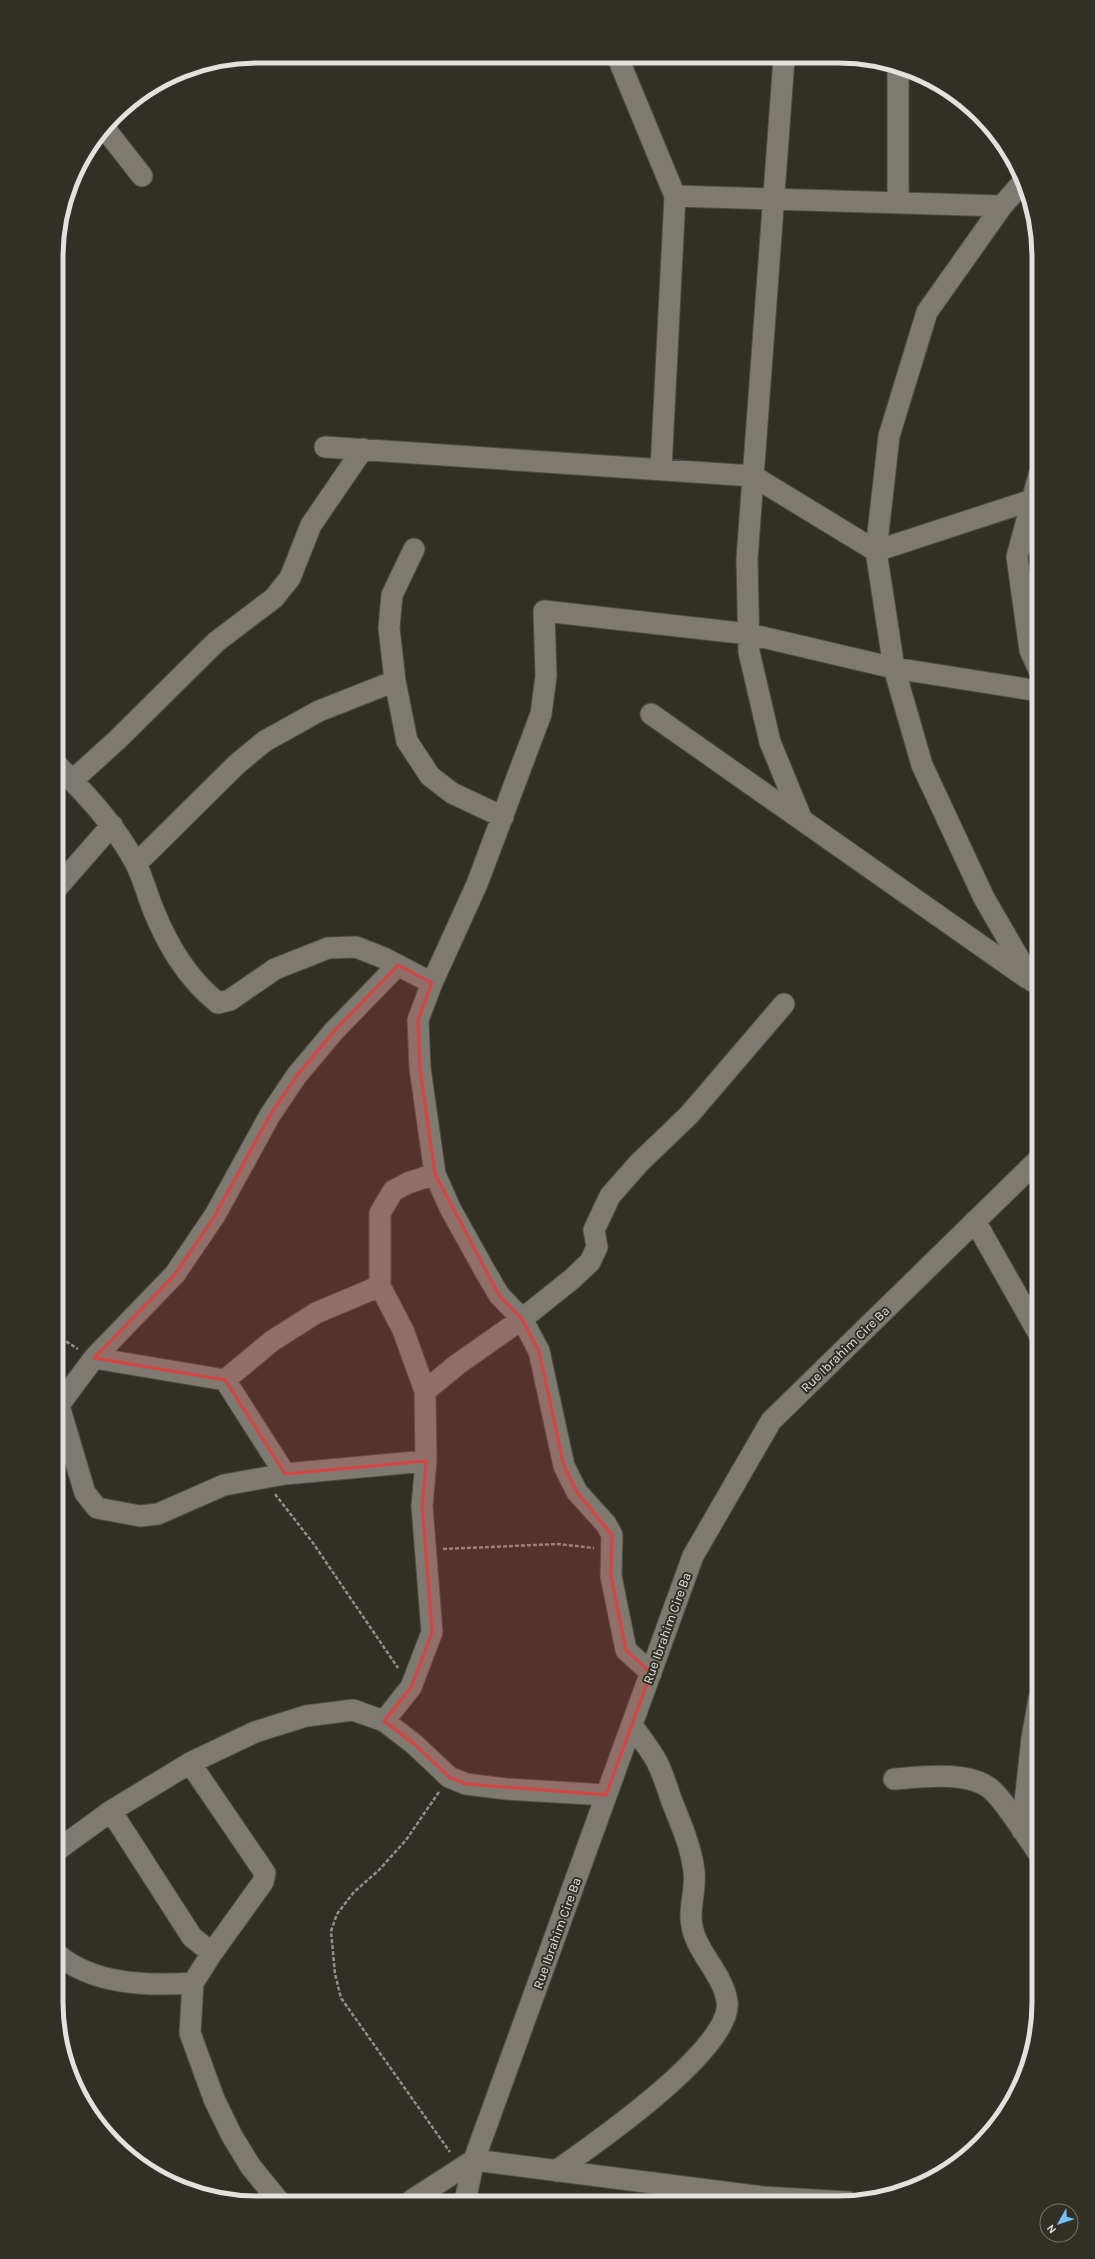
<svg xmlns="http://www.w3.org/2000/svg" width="1095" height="2259" viewBox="0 0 1095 2259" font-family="Karla,sans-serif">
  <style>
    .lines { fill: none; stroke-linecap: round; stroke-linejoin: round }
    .minor-casing { stroke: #4e4c45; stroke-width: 23 }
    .path { stroke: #918f89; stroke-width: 2.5; stroke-dasharray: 4 2; stroke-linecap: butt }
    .minor { stroke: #7e7a72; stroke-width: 21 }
    .marked { fill: #d84443; fill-opacity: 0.2; stroke: #d84443; stroke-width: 3; stroke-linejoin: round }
    .labels { text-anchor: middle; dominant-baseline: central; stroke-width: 4; stroke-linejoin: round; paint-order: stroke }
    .street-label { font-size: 13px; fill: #e3e1dd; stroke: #322f27 }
    .rim { fill: none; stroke: #e3e1dd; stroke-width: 5 }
  </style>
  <rect width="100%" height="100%" fill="#322f27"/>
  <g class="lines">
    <g class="minor-casing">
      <path id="minor" d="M 618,58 L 675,196 L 661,469
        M 784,59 L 747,559 L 749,652 L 770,742 L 802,820
        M 898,67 L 898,203
        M 106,130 L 142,176
        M 1022,183 L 1002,206 L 927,312 L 889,436 L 876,551 L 894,668 L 922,765 L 984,898 L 1032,981
        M 675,196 L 1002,206
        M 325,447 L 753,476 L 876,551 L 1032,500 L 1039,501
        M 414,549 L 392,595 L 389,628 L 395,681 L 407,741 L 430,776 L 452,793 L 503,817
        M 1039,670 L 1030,650 L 1017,557 L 1039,475
        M 651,714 L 1027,978
        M 56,764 C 86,794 116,826 136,864 C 143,878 147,894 153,909 C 168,946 187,978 218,1003 L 230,1000 L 275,969 L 328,948 L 356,947 L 384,958 L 432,983
        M 73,780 L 117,740 L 216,642 L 274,598 L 290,578 L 311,525 L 363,449
        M 136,864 L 237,764 L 265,741 L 319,711 L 395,681
        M 56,889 L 112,825
        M 975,1221 L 1039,1334
        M 94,1358 L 225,1380 L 272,1341 L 316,1313 L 380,1286
        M 225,1380 L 285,1474
        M 425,1391 L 458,1364 L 522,1319 L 572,1279 L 590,1262 L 597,1247 L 594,1230 L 610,1196 L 639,1163 L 689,1115 L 784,1004
        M 59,1406 L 85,1493 L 97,1508 L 140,1516 L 158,1514 L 224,1485 L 285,1474 L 426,1461
        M 56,1409 L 94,1358 L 175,1274 L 215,1215 L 270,1115 L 297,1075 L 334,1031 L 398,965
        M 651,1673 L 626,1650 L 611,1576 L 612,1535 L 606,1524 L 577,1492 L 564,1466 L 539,1351 L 522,1319 L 499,1295 L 485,1271 L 450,1208 L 435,1174 L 420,1068 L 418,1020 L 432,983 L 477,884 L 541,714 L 546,676 L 544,611 L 749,634 L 894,668 L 1039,691
        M 384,1721 L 414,1744 L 449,1777 L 466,1784 L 506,1789 L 606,1795
        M 190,1763 L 265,1873 L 263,1882 L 212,1953 L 193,1983 L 190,2033 L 214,2099 L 232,2136 L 251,2167 L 278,2200
        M 894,1779 C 921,1777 969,1770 992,1790 C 1007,1804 1027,1837 1039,1854
        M 111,1811 L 192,1937 L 212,1953
        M 1022,1830 L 1032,1738 L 1039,1699
        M 56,1851 L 111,1811 L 190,1763 L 255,1732 L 306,1716 L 353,1710 L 384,1721 L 411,1687 L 432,1632 L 422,1506 L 426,1461 L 425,1391 L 403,1330 L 380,1286 L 380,1213 L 393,1191 L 408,1183 L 435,1174
        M 56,1953 C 92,1985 148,1986 193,1983
        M 556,2171 C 593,2145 735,2047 727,2001 C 722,1970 691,1949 691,1916 C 691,1901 696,1886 694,1871 C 691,1846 680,1822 671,1799 C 667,1787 663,1774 657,1762 C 650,1749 640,1737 632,1725
        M 412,2200 L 474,2160 L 763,2197 L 848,2202
        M 465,2201 L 474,2160 L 693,1556 L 771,1421 L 1039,1159"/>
    </g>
    <path class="path" d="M 56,1335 L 78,1349
      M 275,1494 L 313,1543 L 398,1668
      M 443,1549 L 558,1544 L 594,1548
      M 439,1792 L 406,1840 L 379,1870 L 354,1892 L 337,1914 L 331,1931 L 335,1974 L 341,1998 L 450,2152"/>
    <use href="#minor" class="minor"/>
  </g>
  <path class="marked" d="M 398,965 L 432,983 L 418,1020 L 420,1068 L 435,1174 L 499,1295 L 522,1319 L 539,1351 L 564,1466 L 577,1492 L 612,1535 L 611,1576 L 626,1650 L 651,1673 L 606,1795 L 466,1784 L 449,1777 L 414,1744 L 384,1721 L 411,1687 L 432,1632 L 422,1506 L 426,1461 L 285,1474 L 225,1380 L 94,1358 L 175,1274 L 215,1215 L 270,1115 L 297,1075 L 334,1031 Z"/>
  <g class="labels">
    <g class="street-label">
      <text transform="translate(845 1349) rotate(-44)">Rue Ibrahim Cire Ba</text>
      <text transform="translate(667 1628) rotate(-70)">Rue Ibrahim Cire Ba</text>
      <text transform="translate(557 1933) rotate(-70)">Rue Ibrahim Cire Ba</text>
    </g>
  </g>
  <path d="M0 0H1095V2259H0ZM257 63H838A194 194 0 0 1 1032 257V2002A194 194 0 0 1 838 2196H257A194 194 0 0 1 63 2002V257A194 194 0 0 1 257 63Z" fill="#322f27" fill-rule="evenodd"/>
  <path class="rim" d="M257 63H838A194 194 0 0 1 1032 257V2002A194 194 0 0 1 838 2196H257A194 194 0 0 1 63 2002V257A194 194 0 0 1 257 63Z"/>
  <g transform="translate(1059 2223) rotate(231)"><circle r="19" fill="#322f27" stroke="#797670"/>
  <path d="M0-3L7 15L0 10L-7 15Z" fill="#73c1f5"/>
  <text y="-6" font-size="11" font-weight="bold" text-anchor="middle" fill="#e3e1dd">N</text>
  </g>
</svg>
